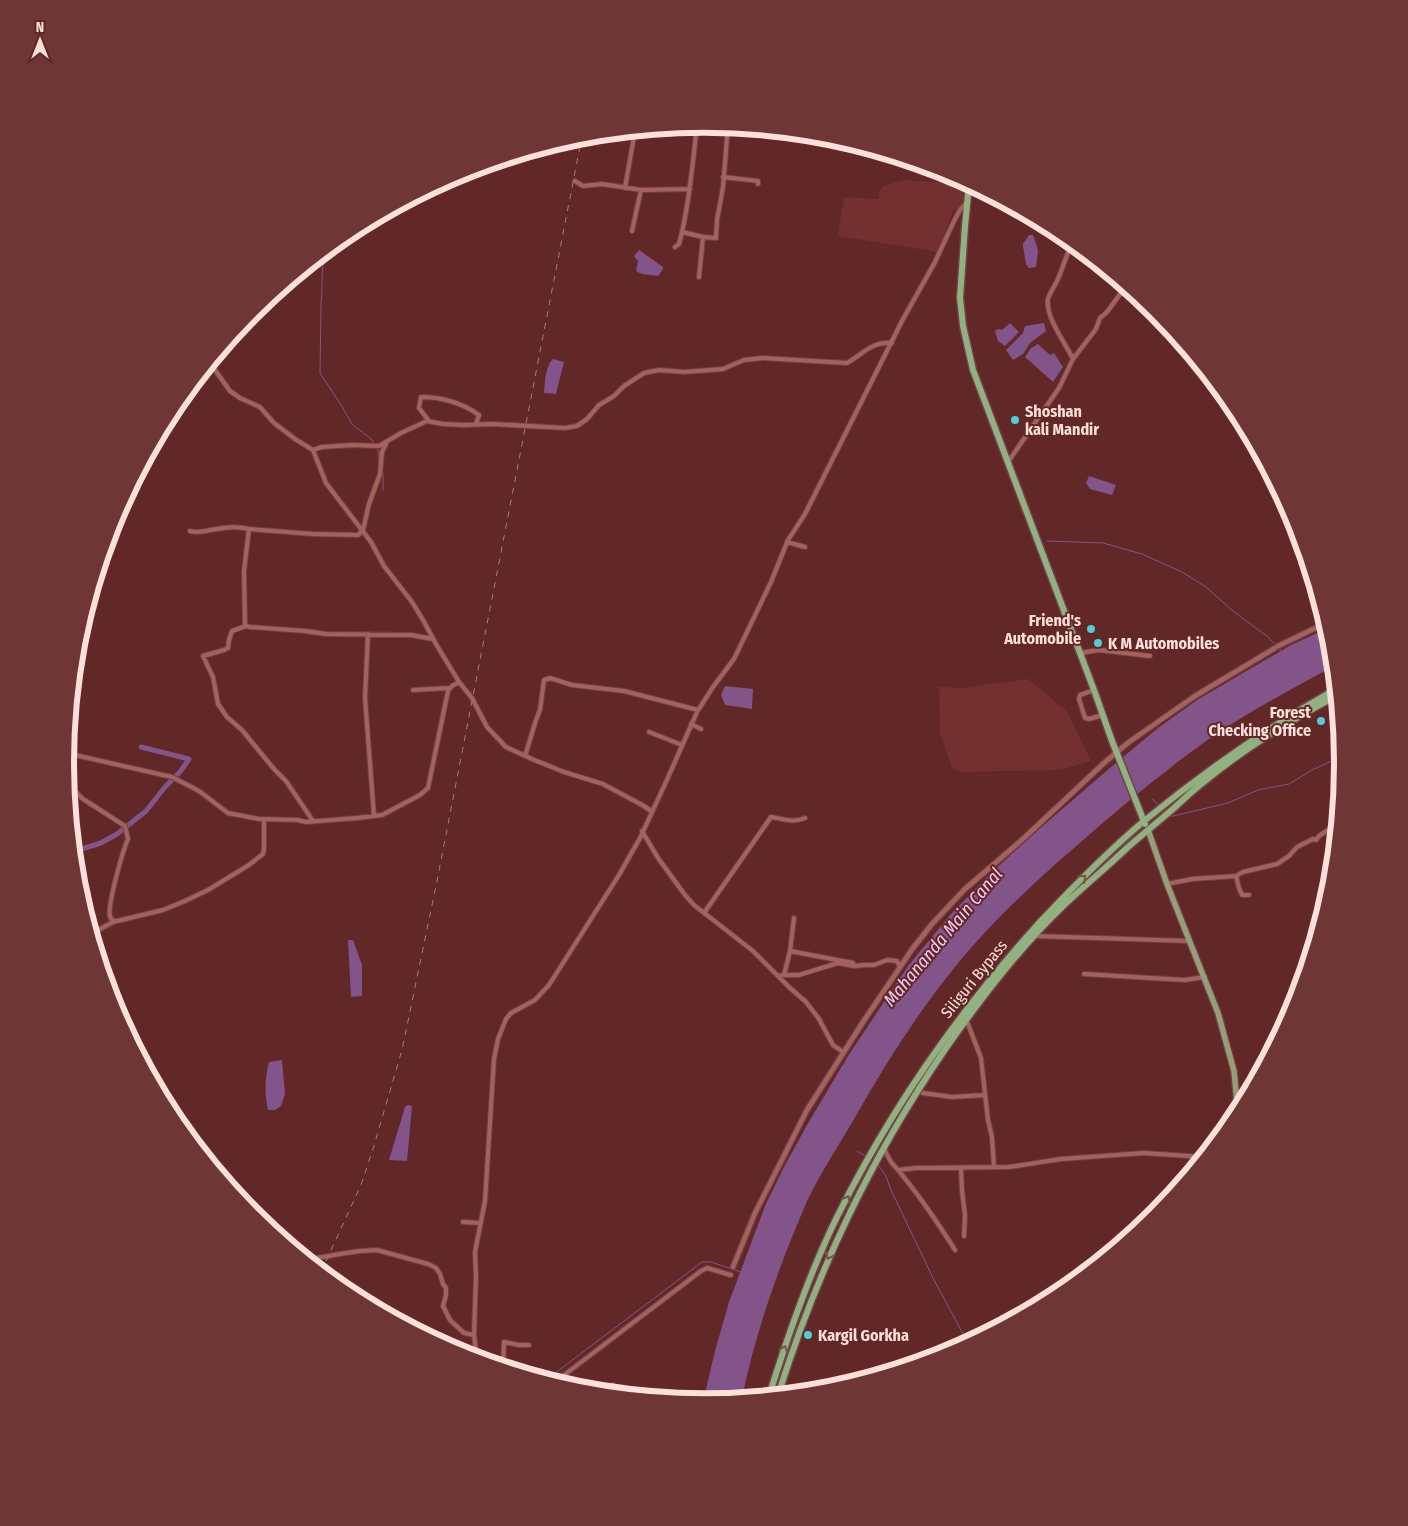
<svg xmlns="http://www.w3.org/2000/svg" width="1408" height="1526" viewBox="0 0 1408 1526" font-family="'Fira Sans Condensed',sans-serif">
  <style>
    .built { fill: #723030 }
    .water { fill: #835489 }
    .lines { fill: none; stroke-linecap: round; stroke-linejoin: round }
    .stream { stroke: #835489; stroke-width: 1 }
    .canal { stroke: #835489; stroke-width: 5 }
    .minor-casing { stroke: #744244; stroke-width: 6 }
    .tertiary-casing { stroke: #744244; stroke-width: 7 }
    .primary-casing { stroke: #744244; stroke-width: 8 }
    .trunk-casing { stroke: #744244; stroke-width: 9 }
    .minor { stroke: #a3625f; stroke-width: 4 }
    .tertiary { stroke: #a3625f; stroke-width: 4.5 }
    .primary { stroke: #969d79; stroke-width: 5.5 }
    .trunk { stroke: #92b182; stroke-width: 6 }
    .rail { stroke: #aa7c7b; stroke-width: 1; stroke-dasharray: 6 6; stroke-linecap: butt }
    .oneway { stroke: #735747 }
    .poi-dot { fill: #52ccd6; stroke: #622727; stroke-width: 2 }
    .labels { text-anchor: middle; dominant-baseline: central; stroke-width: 4; stroke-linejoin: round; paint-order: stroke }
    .poi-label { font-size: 16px; font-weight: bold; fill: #fddfdc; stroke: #622727; text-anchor: start }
    .street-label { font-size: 16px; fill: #fddfdc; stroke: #622727 }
    .water-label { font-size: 18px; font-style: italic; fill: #f2c9f7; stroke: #622727 }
    .rim { fill: none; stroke: #fddfdc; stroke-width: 6 }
  </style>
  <rect width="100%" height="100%" fill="#622727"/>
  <path class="built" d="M 904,180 L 965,184 L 963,202 L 959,209 L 953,211 L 938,252 L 838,236 L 844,197 L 879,199 L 879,192 L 883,186 Z
    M 1028,679 L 1067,711 L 1091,761 L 1060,770 L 962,772 L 952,768 L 940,733 L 939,687 L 961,688 Z"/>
  <path class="water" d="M 1029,235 L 1033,235 L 1037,246 L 1038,252 L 1036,267 L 1029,268 L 1026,264 L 1023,246 L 1023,244 Z
    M 639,250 L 663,267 L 663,269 L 658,276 L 642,274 L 636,271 L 638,261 L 634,256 Z
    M 1010,323 L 1019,332 L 1005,346 L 998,341 L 995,331 L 998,329 L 1002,330 Z
    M 1044,323 L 1046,331 L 1030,343 L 1023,354 L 1013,360 L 1006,350 L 1023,333 L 1025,326 Z
    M 1038,344 L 1050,355 L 1054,353 L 1063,367 L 1053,382 L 1025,357 L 1031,348 Z
    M 553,359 L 564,362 L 556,394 L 544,393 C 545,382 545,367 553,359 Z
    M 1089,476 L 1116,485 L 1112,495 L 1090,489 L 1086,483 Z
    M 1328,628 L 1331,639 L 1334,666 C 1295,687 1256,708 1219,732 C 1168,767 1121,807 1074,848 C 1030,886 987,926 951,972 C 914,1018 883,1068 854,1119 C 839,1145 821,1172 808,1199 C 780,1263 756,1330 742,1398 L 703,1402 L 715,1351 L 729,1302 L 765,1206 L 784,1167 L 807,1125 L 848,1056 L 908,966 L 951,914 L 991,873 L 1038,830 L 1111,767 L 1158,728 L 1197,700 L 1291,645 Z
    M 725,686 L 753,689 L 752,709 L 725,705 L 721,695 Z
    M 348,940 L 353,940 L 362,965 L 362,996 L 351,997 Z
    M 282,1060 L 285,1094 L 281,1106 L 275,1110 L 268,1110 C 264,1092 265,1078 269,1062 Z
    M 408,1105 L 412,1106 L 407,1161 L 389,1160 L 405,1107 Z"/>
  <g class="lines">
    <path class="stream" d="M 331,246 C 329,252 325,258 323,265 C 321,277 323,289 321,302 L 320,373 L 341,405 L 352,424 L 371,439 L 378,449 L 379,467
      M 381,470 L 383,473 L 383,490
      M 1047,541 L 1103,543 L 1142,554 L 1182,572 L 1206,587 L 1233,611 L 1268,637 L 1281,651
      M 1152,799 L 1160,806
      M 1170,816 L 1173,816 L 1228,803 L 1258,790 L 1289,784 L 1312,770 L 1342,756
      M 857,1151 L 867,1157
      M 878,1165 L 886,1176 L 891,1190 L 934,1280 L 968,1343
      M 546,1380 L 702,1262 L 711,1262 L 741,1272"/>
    <path class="canal" d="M 75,851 L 101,843 L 117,834 L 146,811 L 165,787 L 180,772 L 189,759 L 141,747"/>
    <g class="minor-casing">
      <path id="minor" d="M 697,125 C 693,161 690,197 682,232 L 703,237 L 699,277
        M 723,177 L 758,181 L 758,184
        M 575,181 L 583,186 L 602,184 L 641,190 L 690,189
        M 625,188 L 635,131
        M 632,231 L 641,190
        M 703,237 L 716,238 L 717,220 L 723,187 L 728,126
        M 1072,243 C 1067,254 1063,267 1058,279 C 1056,284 1049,294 1048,299 C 1045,317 1066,344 1073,359
        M 675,247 L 679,244 L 682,232
        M 210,363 L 230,391 L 240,398 L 260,407 L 274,423 L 295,439 L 313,450 L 322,447 L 353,445 L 379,446 L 401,433 L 427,421 L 443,424 L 464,425 L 492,424 L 565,428 L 577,426 L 587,419 L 599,405 L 614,396 L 624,386 L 644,373 L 659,370 L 684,372 L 723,369 L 744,360 L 763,358 L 847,363 C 863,354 872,341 892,343
        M 429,421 L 419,408 L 421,397 C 441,397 463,403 479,415 L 476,424
        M 386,444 L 382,452 L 380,474 L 369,504 L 363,530 L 358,535 L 313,534 L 249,529 L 244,571 L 245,625 L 249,627 L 305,631 L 326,634 L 411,635 L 433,639
        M 313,450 L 326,483 L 371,542 L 384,566 L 412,602 L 423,620 L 436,644 L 459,682
        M 1008,462 L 1059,388 L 1073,359 L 1096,329 L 1100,318 L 1107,312 L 1126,286
        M 190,531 C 200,534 207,530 217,529 C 227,527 240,527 249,529
        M 787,542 L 805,547
        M 246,626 L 232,631 L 229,640 L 228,648 L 224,650 L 203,656 L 213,677 L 218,704 L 227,717 L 242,730 L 274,769 L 286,781 L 313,821
        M 368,634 L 365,698 L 374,816
        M 1080,653 L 1099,650 L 1150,656
        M 413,690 L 450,688
        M 1094,690 L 1080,695 L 1079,699 L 1085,718 L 1089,719 L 1103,715
        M 691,724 L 701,729
        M 649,732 L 682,745
        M 66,753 L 172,777 L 199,791 L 228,813 L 259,819 L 298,820 L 306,822 L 357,818 L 382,815 L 420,795 L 428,788 L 448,691 L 452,686 L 459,682 L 472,698 L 487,727 L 506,747 L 532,759 L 564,772 L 603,784 L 644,806 L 651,811
        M 525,756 L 536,720 L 540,710 L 544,680 L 550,678 L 572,685 L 624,691 L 698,710
        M 67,784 L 83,799 L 125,826 L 128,839 C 123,850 107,906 110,916 C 110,919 112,920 115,921
        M 642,831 L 658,858 L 685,895 L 694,905 L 753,951 L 789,987 L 806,1002 L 819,1019 L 833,1045 L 843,1052
        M 1236,876 L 1239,888 L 1242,895 L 1249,895
        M 1167,884 L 1192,879 L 1236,876 L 1243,872 L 1277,864 L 1289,856 L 1297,847 L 1313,839 L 1316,840 L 1319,836 L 1337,824
        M 704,913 L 771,817 C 783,819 793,823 805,818
        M 91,934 L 113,922 L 163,910 L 185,901 L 208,890 L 249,865 L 263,854 L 264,848 L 264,819
        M 1035,936 L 1189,941
        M 790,951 L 853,963 L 854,966
        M 1084,974 L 1185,980 L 1205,977
        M 782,975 L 784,975 L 790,951 L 794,918
        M 784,975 L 799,975 L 838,963 L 854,966 L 864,965 L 874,965 L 887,960 L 897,961 L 900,967
        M 966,1019 L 981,1058 L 988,1120 L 992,1137 L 994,1167
        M 923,1093 L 952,1097 L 985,1095
        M 884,1149 L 891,1162 L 898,1170 L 916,1168 L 1009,1167 L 1061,1159 L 1144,1153 L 1203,1157
        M 961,1168 L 962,1191 L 965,1215 L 964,1236
        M 898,1170 C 919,1195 938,1223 955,1250
        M 463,1222 L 480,1223
        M 309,1262 L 317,1258 L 340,1254 L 360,1251 L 377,1250 L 428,1264 L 436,1268 L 440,1274 L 443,1284 L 446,1288 L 446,1295 L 443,1306 L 450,1320 L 464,1333 L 474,1335
        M 477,1359 L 474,1335 L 476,1277 L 475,1252 L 485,1201 L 494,1059 L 498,1039 L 506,1019 L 511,1013 L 535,1000 L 549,985 L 619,875 L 640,838 L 666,782 L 697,712 L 713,687 L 734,659 L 771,582 L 788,540 L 805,514 L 902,321 L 935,262 L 954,221 L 960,210 L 967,202
        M 503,1367 L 504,1342 L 519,1345 L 529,1345
        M 555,1382 L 701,1271 L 707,1268 L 731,1275
        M 613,1385 L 617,1393"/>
    </g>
    <g class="tertiary-casing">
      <path id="tertiary" d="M 1278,646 L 1326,623
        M 733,1267 L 755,1213 L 807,1110 L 863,1022 L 913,948 L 932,924 L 965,889 L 1023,839 L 1104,763 L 1129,742 L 1195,696 L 1275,648"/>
    </g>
    <g class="primary-casing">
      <path id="primary" d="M 1148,830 L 1167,884 L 1218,1013 L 1234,1071 L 1238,1113"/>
    </g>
    <g class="trunk-casing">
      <path id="trunk" d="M 969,184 L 965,226 L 960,298 L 963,326 L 973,370 L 1094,690 L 1112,741 L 1145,824
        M 778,1395 C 818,1269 871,1157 946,1048 C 981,998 1019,948 1063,906 C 1084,886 1107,867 1128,847 C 1143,834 1159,821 1174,808 C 1184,799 1194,789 1205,781 C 1245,748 1291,720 1336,696
        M 769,1396 C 788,1335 809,1274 837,1217 C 890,1110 960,1010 1040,922 C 1073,887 1107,852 1144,821 C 1204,772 1268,727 1336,689"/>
    </g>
    <use href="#minor" class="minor"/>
    <use href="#tertiary" class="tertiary"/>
    <use href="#primary" class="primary"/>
    <use href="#trunk" class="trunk"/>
    <path class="rail" d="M 321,1272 L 361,1185 L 373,1149 L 402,1050 L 437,881 L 582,136"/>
  </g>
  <defs><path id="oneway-chevron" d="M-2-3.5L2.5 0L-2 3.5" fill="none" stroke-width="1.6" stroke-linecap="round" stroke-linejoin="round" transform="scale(1.25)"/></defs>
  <g class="oneway">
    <use href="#oneway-chevron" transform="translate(1083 878) rotate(-43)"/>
    <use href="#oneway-chevron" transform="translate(847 1199) rotate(-62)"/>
    <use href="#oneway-chevron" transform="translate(829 1256) rotate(114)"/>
    <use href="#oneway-chevron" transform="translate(784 1349) rotate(-71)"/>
  </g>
  <g class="poi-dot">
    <circle cx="1015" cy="420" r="5"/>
    <circle cx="1091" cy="629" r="5"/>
    <circle cx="1098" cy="643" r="5"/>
    <circle cx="1321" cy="721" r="5"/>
    <circle cx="808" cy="1335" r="5"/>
  </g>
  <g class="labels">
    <g class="poi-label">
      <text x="1025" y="411">Shoshan<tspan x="1025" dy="18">kali Mandir</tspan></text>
      <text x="1081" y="620" text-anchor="end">Friend's<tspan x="1081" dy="18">Automobile</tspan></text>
      <text x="1108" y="643">K M Automobiles</text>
      <text x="1311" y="712" text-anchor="end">Forest<tspan x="1311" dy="18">Checking Office</tspan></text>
      <text x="818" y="1335">Kargil Gorkha</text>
    </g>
    <g class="street-label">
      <text transform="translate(974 979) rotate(-51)">Siliguri Bypass</text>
    </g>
    <g class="water-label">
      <text transform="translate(943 937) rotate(-50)">Mahananda Main Canal</text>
    </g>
  </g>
  <path d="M0 0H1408V1526H0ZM74 763a630 630 0 1 1 1260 0a630 630 0 1 1-1260 0Z" fill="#6e3635" fill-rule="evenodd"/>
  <path class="rim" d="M74 763a630 630 0 1 1 1260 0a630 630 0 1 1-1260 0Z"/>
  <g transform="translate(40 40)" stroke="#622727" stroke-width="4" paint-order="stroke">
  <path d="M0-4L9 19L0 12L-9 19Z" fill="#fddfdc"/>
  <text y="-8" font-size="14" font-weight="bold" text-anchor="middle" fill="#fddfdc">N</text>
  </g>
</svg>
